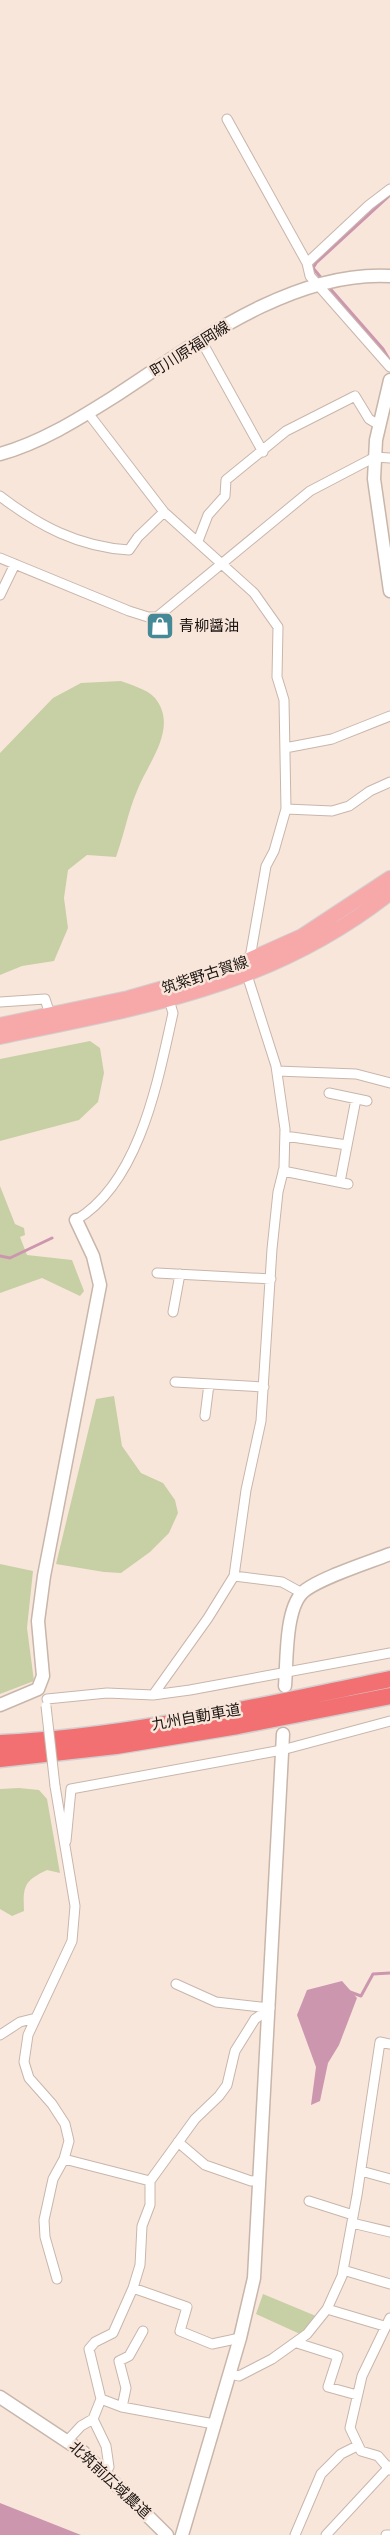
<svg xmlns="http://www.w3.org/2000/svg" width="390" height="2535" viewBox="0 0 390 2535" font-family="Figtree,'Noto Sans JP',sans-serif">
  <style>
    .green { fill: #c7d0a4 }
    .water { fill: #cc96af }
    .lines { fill: none; stroke-linecap: round; stroke-linejoin: round }
    .stream { stroke: #cc96af; stroke-width: 3 }
    .street-casing { stroke: #c8b6ab; stroke-width: 11 }
    .secondary-casing { stroke: #c8b6ab; stroke-width: 15 }
    .primary-casing { stroke: #d1d0cf; stroke-width: 16 }
    .highway-casing { stroke: #d1d0cf; stroke-width: 19 }
    .street { stroke: #fff; stroke-width: 9 }
    .secondary { stroke: #fff; stroke-width: 12 }
    .primary { stroke: #f7a9aa; stroke-width: 14 }
    .highway { stroke: #f27071; stroke-width: 16 }
    .street-bridge-casing { stroke: #c8b6ab; stroke-width: 11; stroke-linecap: butt }
    .street-bridge { stroke: #fff; stroke-width: 9 }
    .labels { text-anchor: middle; dominant-baseline: central; stroke-width: 5; stroke-linejoin: round; paint-order: stroke }
    .street-label { font-size: 15px; fill: #1a1410; stroke: #f9e6db }
    .poi-label { font-size: 15px; fill: #1a1410; stroke: #f9e6db; text-anchor: start }
  </style>
  <rect width="100%" height="100%" fill="#f9e6db"/>
  <path class="green" d="M 121,681 C 131,685 147,689 155,698 C 179,728 148,762 137,791 C 128,812 124,835 116,857 L 87,855 L 68,870 L 64,898 L 68,928 L 54,961 L 22,966 L 0,975 L 0,753 L 53,698 L 81,683 Z
    M 90,1041 L 100,1048 L 104,1073 L 98,1102 L 79,1120 L 0,1141 L 0,1059 Z
    M 0,1186 L 15,1224 L 24,1228 L 25,1235 L 20,1237 L 27,1255 L 72,1260 L 84,1291 L 80,1296 L 42,1278 L 0,1293 Z
    M 114,1396 L 122,1446 L 141,1473 L 163,1483 L 175,1500 L 178,1513 L 169,1533 L 150,1552 L 121,1573 L 104,1572 L 56,1564 L 96,1399 Z
    M 0,1564 L 33,1571 L 27,1628 L 34,1681 L 0,1694 Z
    M 19,1788 L 39,1790 L 47,1799 L 60,1873 L 47,1870 C 24,1881 23,1886 24,1911 L 12,1916 L 0,1909 L 0,1789 Z
    M 263,2294 L 316,2316 L 312,2325 L 300,2334 L 256,2314 Z"/>
  <path class="water" d="M 342,1981 L 357,1998 L 339,2045 L 328,2063 L 320,2101 L 311,2105 L 316,2067 L 297,2015 L 307,1990 Z
    M 0,2503 L 81,2535 L 0,2535 Z"/>
  <g class="lines">
    <path class="stream" d="M 323,280 L 313,268 L 316,263 L 390,195
      M 327,285 L 383,349 L 390,361
      M 0,1256 L 10,1258 L 52,1238
      M 350,1992 L 361,1996 L 373,1974 L 390,1973"/>
    <g class="street-casing">
      <path id="street" d="M 227,119 L 307,263 L 310,276 L 390,367
        M 307,263 L 369,205 L 390,189
        M 202,342 L 263,452
        M 88,413 L 164,512 L 254,593 L 278,627 L 277,677 L 284,700 L 286,809 L 274,851 L 266,866 L 247,975 L 276,1066 L 285,1129 L 284,1168 L 278,1192 L 272,1249 L 261,1421 L 246,1490 L 234,1576 L 208,1618 L 153,1695
        M 0,496 C 39,526 79,547 129,550 L 138,537 L 164,512
        M 198,541 L 208,515 L 225,496 L 226,480 L 286,431 L 355,396 L 369,419 L 379,425
        M 0,558 L 129,611 L 148,617 L 157,617 L 310,491 L 375,457 L 390,458
        M 0,595 L 15,564
        M 285,748 L 332,739 L 390,716
        M 286,809 L 332,811 L 349,806 L 370,791 L 390,782
        M 0,1002 L 45,999 L 50,1014
        M 277,1071 L 356,1074 L 390,1083
        M 329,1093 L 367,1101
        M 285,1136 L 347,1145
        M 283,1171 L 348,1184
        M 340,1182 L 356,1099
        M 76,1220 C 140,1182 158,1080 173,1013 L 169,1000
        M 157,1273 L 271,1279
        M 173,1312 L 180,1274
        M 175,1382 L 264,1387
        M 205,1416 L 209,1384
        M 234,1576 L 282,1582 L 302,1593
        M 47,1699 L 107,1693 L 153,1695 L 190,1690 L 390,1653
        M 55,1786 L 75,1906 L 72,1941 L 28,2035 L 24,2062 L 29,2078 L 52,2104 L 65,2124 L 69,2141 L 64,2159 L 53,2179 L 44,2220 L 45,2237 L 57,2279
        M 66,1841 L 71,1789 L 282,1750 L 390,1721
        M 176,1984 L 216,2002 L 270,2008
        M 0,2035 L 20,2022 L 36,2018
        M 178,2142 L 205,2165 L 251,2181 L 260,2180
        M 64,2159 L 150,2181 L 150,2205 L 142,2226 L 140,2265 L 133,2288 L 187,2307 L 180,2331 L 212,2344 L 240,2338
        M 361,2171 L 390,2179
        M 150,2181 L 195,2119 L 219,2096 L 227,2085 L 235,2051 L 255,2019 L 270,2008
        M 309,2201 L 353,2215
        M 352,2223 L 390,2232
        M 343,2270 L 390,2284
        M 133,2288 L 113,2333 L 95,2342 L 89,2349 L 101,2399 L 122,2407 L 214,2424
        M 327,2309 L 384,2326
        M 390,2318 L 362,2376 L 350,2428 L 361,2451 L 378,2456 L 390,2470
        M 297,2343 L 338,2356 L 328,2387 L 357,2395
        M 230,2374 L 239,2376 L 272,2359 L 307,2334 L 327,2309 L 342,2276 L 357,2195 L 380,2042 L 390,2044
        M 101,2399 L 93,2419 L 106,2446 L 109,2467 L 104,2473
        M 122,2407 L 126,2388 L 119,2361 L 129,2356 L 143,2331
        M 68,2440 L 81,2426 L 93,2419
        M 295,2535 L 321,2474 L 341,2454 L 357,2446
        M 326,2535 L 390,2466
        M 386,2535 L 389,2535"/>
    </g>
    <g class="secondary-casing">
      <path id="secondary" d="M 390,380 L 376,440 L 374,479 L 390,591
        M 0,454 C 40,443 77,420 112,398 C 192,346 291,270 390,276
        M 285,1686 C 287,1661 285,1611 302,1593 C 316,1579 370,1562 390,1554
        M 0,1705 L 38,1689 L 43,1676 L 38,1621 L 44,1576 L 100,1285 L 93,1256 L 76,1220
        M 0,2397 L 83,2452 L 167,2535
        M 182,2535 L 240,2338 L 254,2278 L 283,1734"/>
    </g>
    <g class="primary-casing">
      <path id="primary" d="M 0,1025 L 128,998 L 226,970 L 302,936 L 390,878
        M 0,1037 C 144,1007 271,987 390,893"/>
    </g>
    <g class="highway-casing">
      <path id="highway" d="M 0,1743 C 131,1737 262,1705 390,1679
        M 0,1759 L 116,1746 L 238,1726 L 390,1696"/>
    </g>
    <use href="#street" class="street"/>
    <use href="#secondary" class="secondary"/>
    <use href="#primary" class="primary"/>
    <use href="#highway" class="highway"/>
    <g class="street-bridge-casing">
      <path id="street-bridge" d="M 46,1706 L 55,1786"/>
    </g>
    <use href="#street-bridge" class="street-bridge"/>
  </g>
  <defs>
    <g id="shop-square" transform="scale(1.4375)"><rect x="-9" y="-9" width="18" height="18" rx="4" fill="#458997" stroke="#f9e6db"/><path d="M-5-2.5h2.3a2.7 3.5 0 0 1 5.4 0H5L5.5 6h-11ZM-1.5-2.5h3a1.5 2.3 0 0 0-3 0Z" fill="#fff"/></g>
  </defs>
  <g fill-rule="evenodd">
    <use href="#shop-square" x="160" y="626"/>
  </g>
  <g class="labels">
    <g class="street-label">
      <text transform="translate(190 349) rotate(-32)">町川原福岡線</text>
      <text transform="translate(205 975) rotate(-18)">筑紫野古賀線</text>
      <text transform="translate(196 1717) rotate(-10)">九州自動車道</text>
      <text transform="translate(110 2480) rotate(43)">北筑前広域農道</text>
    </g>
    <g class="poi-label">
      <text x="179" y="626">青柳醤油</text>
    </g>
  </g>
</svg>
